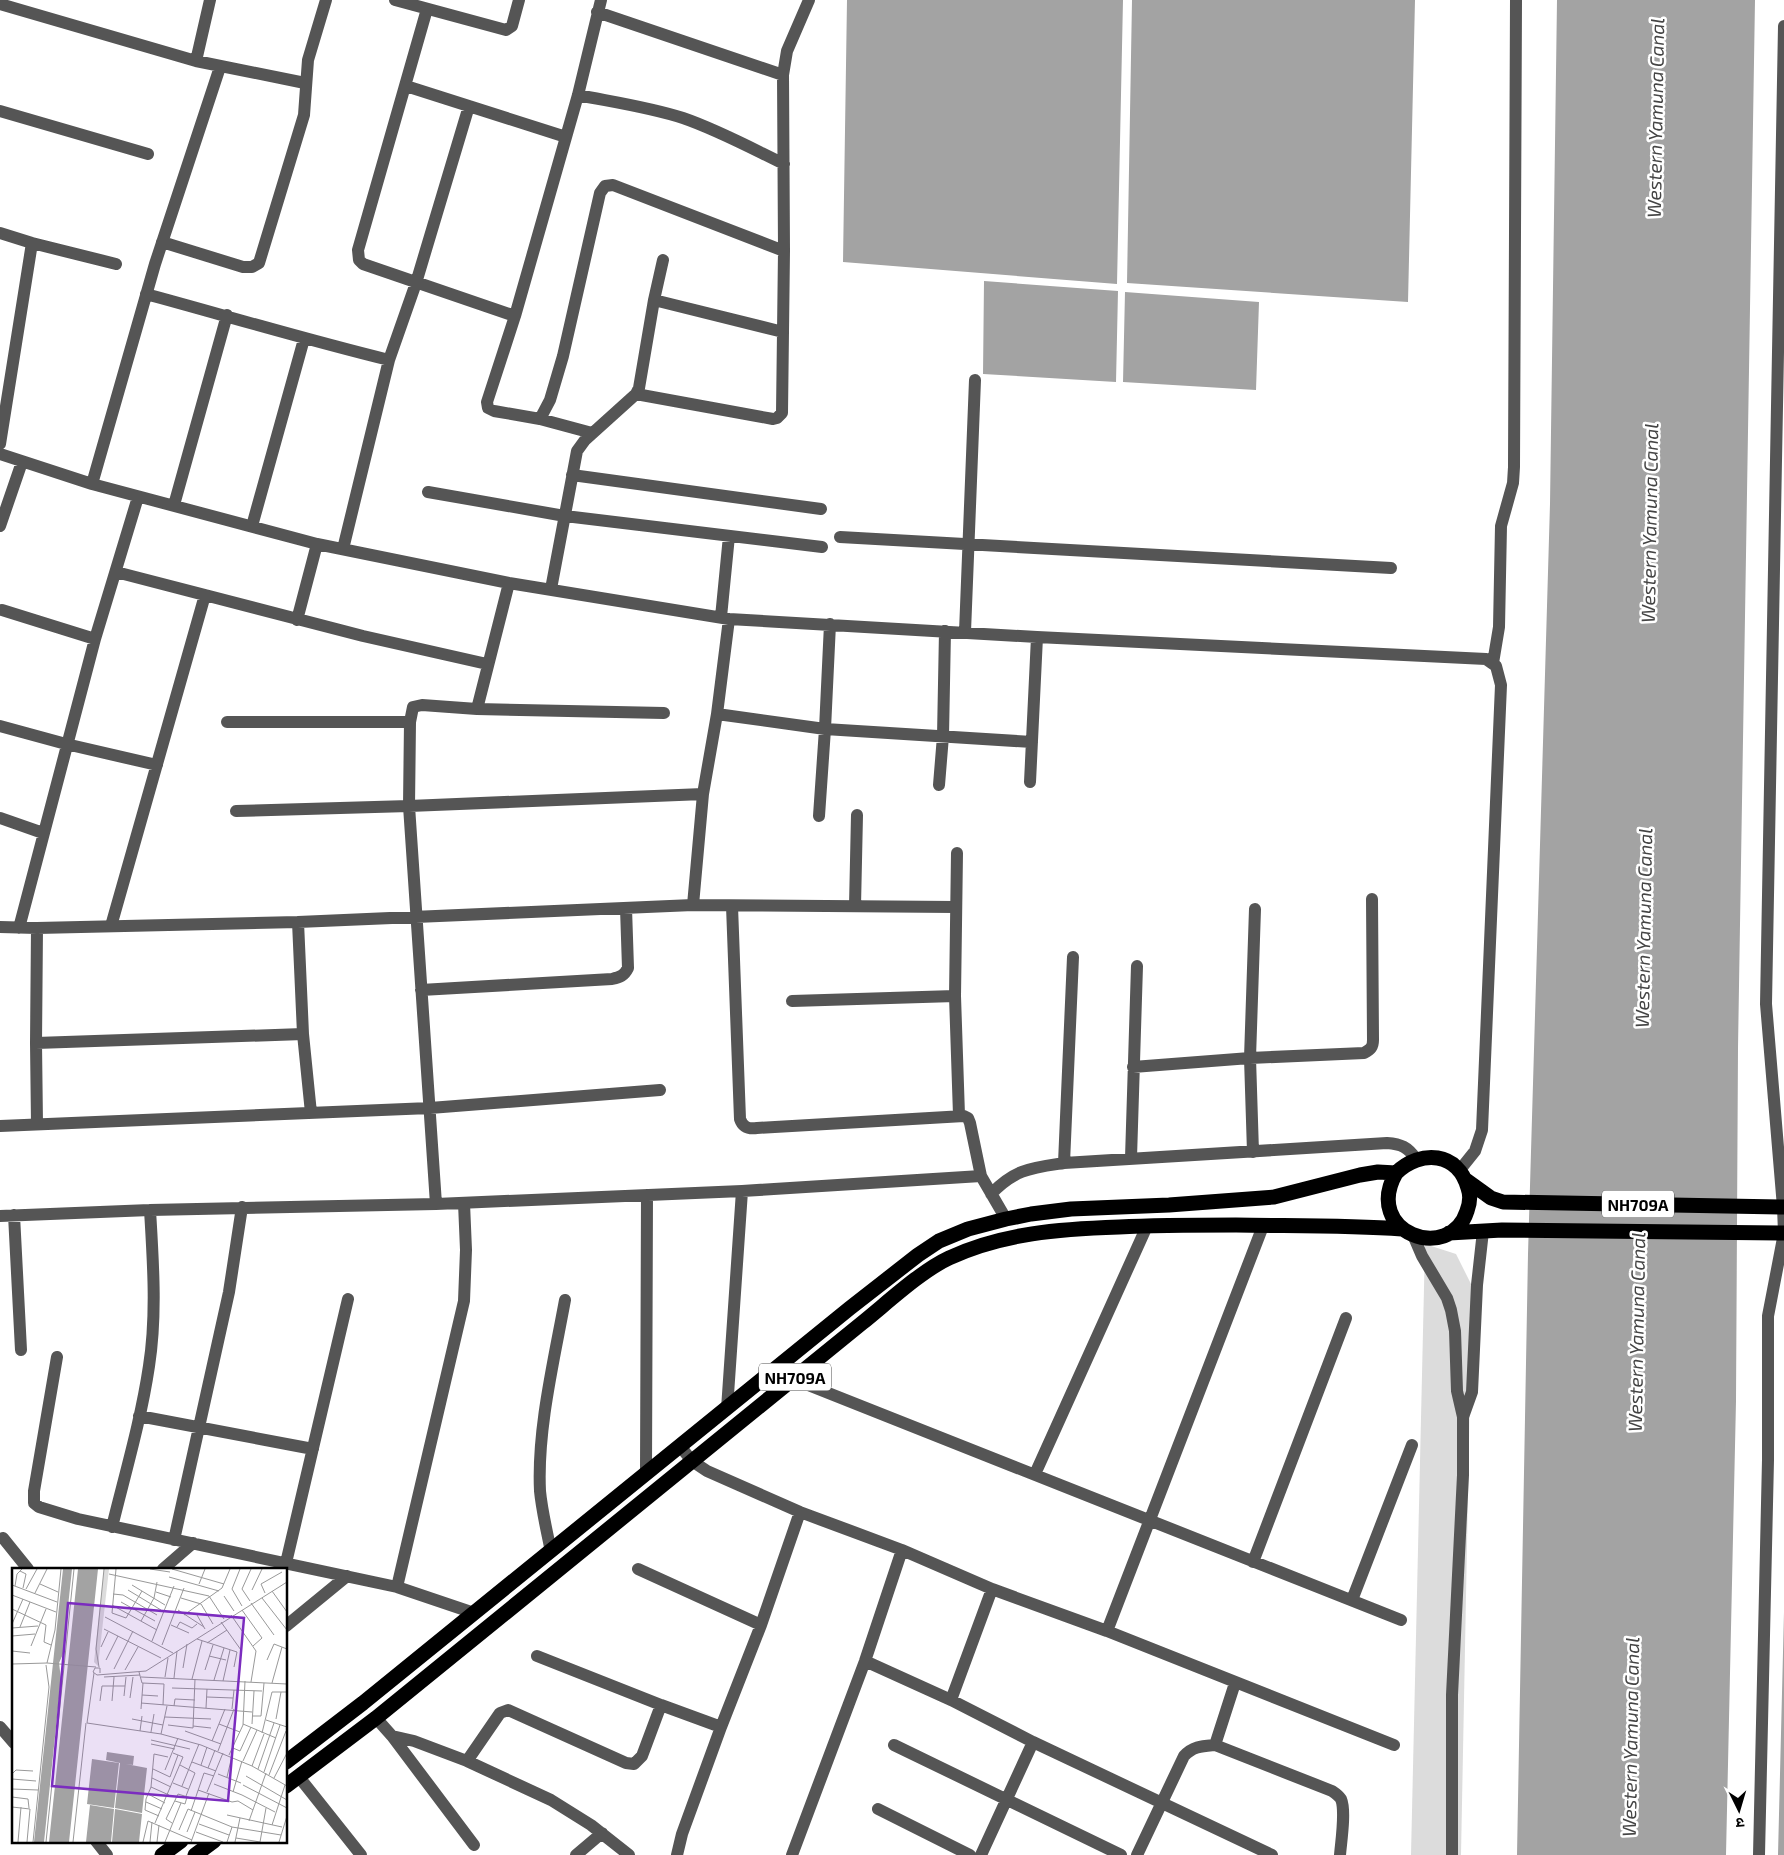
<svg xmlns="http://www.w3.org/2000/svg" width="1784" height="1855" viewBox="0 0 1784 1855" font-family="'Exo 2','Noto Sans Devanagari',sans-serif">
  <style>
    .green { fill: #dcdcdc }
    .water { fill: #a3a3a3 }
    .lines { fill: none; stroke-linecap: round; stroke-linejoin: round }
    .minor { stroke: #555; stroke-width: 12 }
    .highway { stroke: #000; stroke-width: 15 }
    .labels { text-anchor: middle; dominant-baseline: central; stroke-width: 5; stroke-linejoin: round; paint-order: stroke }
    .shield { fill: #fff; stroke: #4c4c4c; stroke-width: 1 }
    .shield-label { font-size: 16px; font-weight: bold; fill: #000 }
    .water-label { font-size: 19px; font-style: italic; fill: #444; stroke: #fff }
    .inset-road { fill: none; stroke: #999; stroke-width: 1 }
    .view { fill: #7b2cbf; fill-opacity: 0.15; stroke: #7b2cbf; stroke-width: 2.5 }
    .inset-edge { fill: none; stroke: #000; stroke-width: 2.5 }
  </style>
  <rect width="100%" height="100%" fill="#fff"/>
  <path class="green" d="M 1425,1244 L 1456,1254 L 1472,1286 L 1461,1855 L 1411,1855 Z"/>
  <path class="water" d="M 847,0 L 1123,0 L 1117,284 L 843,262 Z
    M 1132,0 L 1415,0 L 1408,302 L 1127,283 Z
    M 1557,0 L 1755,0 L 1738,1048 L 1736,1401 L 1726,1855 L 1517,1855 L 1528,1254 L 1550,504 Z
    M 984,281 L 1118,291 L 1116,382 L 983,374 Z
    M 1125,292 L 1259,302 L 1256,390 L 1123,382 Z
    M 1784,1612 L 1784,1855 L 1778,1855 Z"/>
  <g class="lines">
    <path class="minor" d="M 395,0 L 506,30 L 512,26 L 519,0
      M 0,4 L 196,61 L 305,83
      M 427,9 L 358,250 L 359,260 L 363,264 L 515,316
      M 597,12 L 783,75
      M 196,61 L 210,0
      M 406,86 L 566,137
      M 578,95 C 613,102 649,107 683,118 C 718,130 751,148 784,164
      M 0,111 L 148,154
      M 0,233 L 32,243 L 116,264
      M 162,242 L 243,267 L 252,267 L 259,263 L 304,115 L 308,60 L 326,0
      M 146,294 C 227,316 307,340 389,360
      M 654,300 L 783,332
      M 636,394 L 773,419 L 777,418 L 782,413 L 784,251 L 783,75 L 787,51 L 809,0
      M 540,419 L 550,400 L 563,356 L 600,193 L 605,186 L 613,185 L 784,251
      M 592,433 L 540,419 L 494,411 L 488,408 L 487,402 L 515,316 L 578,95 L 601,0
      M 0,444 L 32,243
      M 0,454 L 92,484 L 317,544 L 509,583 L 729,619 L 1037,637 L 1486,659 L 1496,666 L 1501,685 L 1482,1130 L 1475,1151 L 1459,1171
      M 572,475 L 821,509
      M 92,484 L 155,264 L 220,67
      M 428,492 L 565,516 L 822,547
      M 174,505 L 227,315
      M 0,526 L 22,462
      M 252,526 L 304,339
      M 840,537 L 1391,568
      M 343,549 L 389,360 L 416,283 L 469,106
      M 116,572 L 363,636 L 487,664
      M 551,589 L 577,451 L 585,440 L 636,394 L 639,388 L 654,300 L 663,260
      M 2,610 L 95,639
      M 721,617 L 729,536
      M 297,620 L 317,544
      M 965,632 L 975,380
      M 1493,663 L 1499,627 L 1501,526 L 1513,483 L 1514,467 L 1516,0
      M 477,709 L 509,583
      M 717,714 L 825,729 L 1032,742
      M 227,722 L 410,722
      M 0,726 L 66,744 L 157,765
      M 1030,782 L 1037,637
      M 939,785 L 943,736 L 945,631
      M 236,811 L 409,806 L 703,794
      M 819,816 L 825,729 L 830,624
      M 0,818 L 43,833
      M 957,853 L 955,996 L 959,1115
      M 693,905 L 703,794 L 717,714 L 729,619
      M 732,906 L 740,1119 C 743,1128 749,1129 757,1128 L 964,1116 L 968,1118 L 970,1123 L 981,1176 L 1006,1219
      M 855,906 L 857,815
      M 298,922 L 303,1034 L 311,1113
      M 111,926 L 205,595
      M 0,927 L 37,928 L 298,922 L 693,905 L 955,907
      M 19,928 L 95,639 L 138,497
      M 421,990 L 612,979 C 620,977 624,976 628,968 L 626,908
      M 792,1001 L 955,996
      M 36,1043 L 303,1034
      M 1133,1067 L 1250,1058 L 1364,1053 C 1371,1049 1373,1047 1373,1040 L 1372,899
      M 37,1124 L 36,1043 L 37,928
      M 0,1126 L 430,1108 L 660,1090
      M 1253,1152 L 1250,1058 L 1255,909
      M 1131,1158 L 1137,966
      M 1064,1163 L 1073,957
      M 991,1194 C 1015,1169 1031,1168 1064,1163 L 1387,1143 C 1401,1144 1408,1147 1416,1159
      M 436,1204 L 409,806 L 410,722 L 413,707 L 422,705 L 477,709 L 664,713
      M 14,1215 L 21,1350
      M 0,1216 L 150,1210 L 436,1204 L 742,1191 L 981,1176
      M 1413,1235 L 1422,1256 L 1447,1298 L 1451,1310 L 1455,1331 L 1457,1391 L 1463,1417 L 1463,1475 L 1452,1695 L 1452,1855
      M 57,1357 L 34,1491 L 34,1503 L 39,1507 L 78,1519 L 397,1587 L 474,1613
      M 793,1379 L 1401,1620
      M 727,1409 L 742,1191
      M 139,1416 L 313,1449
      M 1463,1417 L 1472,1392 L 1477,1285 L 1483,1231
      M 680,1446 L 692,1461 L 707,1471 L 800,1512 L 902,1550 L 992,1589 L 1107,1631 L 1394,1745
      M 646,1472 L 647,1195
      M 1035,1474 L 1147,1226
      M 112,1527 C 125,1474 141,1420 149,1366 C 157,1315 153,1261 150,1210
      M 3,1538 L 28,1569
      M 174,1540 L 229,1292 L 242,1207
      M 551,1552 C 547,1531 542,1512 540,1491 C 537,1430 554,1360 565,1300
      M 1253,1562 L 1346,1318
      M 286,1563 L 348,1299
      M 163,1569 L 193,1543
      M 638,1569 L 761,1625
      M 397,1587 L 464,1301 L 466,1250 L 464,1203
      M 1352,1600 L 1412,1445
      M 286,1626 L 347,1576
      M 1107,1631 L 1263,1226
      M 537,1656 L 661,1705 L 721,1727
      M 865,1661 L 951,1700 L 1033,1742 L 1272,1855
      M 951,1700 L 992,1589
      M 376,1718 L 392,1736 L 474,1845
      M 0,1727 L 14,1743
      M 392,1736 L 414,1741 L 467,1761 L 551,1800 L 591,1825 L 629,1855
      M 894,1745 L 1121,1855
      M 1215,1745 L 1235,1683
      M 467,1761 L 500,1713 L 508,1710 L 626,1763 L 634,1764 L 642,1756 L 661,1705
      M 299,1777 L 361,1855
      M 878,1809 L 970,1855
      M 96,1841 L 107,1855
      M 576,1855 L 602,1833
      M 677,1855 L 682,1834 L 721,1727 L 761,1625 L 800,1512
      M 792,1855 L 865,1661 L 902,1550
      M 981,1855 L 1033,1742
      M 1137,1855 L 1184,1756 C 1193,1746 1203,1746 1215,1745 L 1332,1791 C 1335,1793 1339,1796 1341,1799 C 1346,1811 1341,1842 1340,1855
      M 1759,1855 L 1768,1460 L 1768,1316 L 1784,1233 L 1783,1207 L 1766,1004 L 1784,26"/>
    <path class="highway" d="M 1466,1180 L 1491,1198 L 1503,1202 L 1784,1207
      M 1449,1233 L 1502,1230 L 1784,1233
      M 286,1762 L 363,1703 L 850,1308 L 918,1255 L 939,1241 L 968,1229 L 1006,1219 L 1031,1214 L 1071,1209 L 1169,1205 L 1274,1197 L 1360,1175 L 1378,1172 L 1396,1173 C 1421,1149 1458,1152 1468,1188 C 1471,1196 1470,1203 1467,1211 C 1450,1264 1362,1233 1396,1173
      M 286,1786 L 376,1718 L 862,1323 C 887,1303 921,1271 949,1258 C 1002,1233 1061,1229 1119,1227 C 1158,1225 1197,1225 1236,1225 C 1291,1226 1347,1225 1402,1229
      M 162,1855 L 181,1841
      M 195,1855 L 214,1841"/>
  </g>
  <g class="labels">
    <g class="shield">
      <rect x="1602" y="1190.5" width="72" height="27" rx="4"/>
      <rect x="759" y="1363.5" width="72" height="27" rx="4"/>
    </g>
    <g class="shield-label">
      <text x="1638" y="1204">NH709A</text>
      <text x="795" y="1377">NH709A</text>
    </g>
    <g class="water-label">
      <text transform="translate(1655 118) rotate(-89)">Western Yamuna Canal</text>
      <text transform="translate(1649 523) rotate(-89)">Western Yamuna Canal</text>
      <text transform="translate(1643 928) rotate(-89)">Western Yamuna Canal</text>
      <text transform="translate(1636 1332) rotate(-89)">Western Yamuna Canal</text>
      <text transform="translate(1630 1737) rotate(-89)">Western Yamuna Canal</text>
    </g>
  </g>
  <g transform="translate(12 1568)">
    <rect width="275" height="275" fill="#fff"/>
    <path d="M 92,1 L 97,1 L 86,98 L 82,94 Z" fill="#dcdcdc"/>
    <path d="M 51,1 L 60,1 L 51,86 L 47,95 L 49,111 L 32,274 L 22,274 ZM 66,1 L 86,1 L 57,274 L 37,274 ZM 95,184 L 122,188 L 121,197 L 114,196 L 135,200 L 130,245 L 103,240 L 108,195 L 94,192 ZM 80,191 L 107,195 L 102,240 L 75,236 ZM 78,237 L 102,241 L 99,274 L 74,274 ZM 103,241 L 130,246 L 127,274 L 100,274 Z" fill="#a3a3a3"/>
    <path class="inset-road" d="M 104,1 L 100,45 L 114,50 L 130,23M 138,1 L 158,4M 160,1 L 212,16M 228,1 L 220,21 L 230,38M 8,3 L 14,6 L 11,20M 97,6 L 197,28 L 212,51M 157,9 L 207,23M 28,16 L 46,24M 187,16 L 193,1M 0,17 L 45,34M 120,17 L 153,37M 3,18 L 5,6 L 10,1M 14,21 L 25,1M 116,22 L 149,42M 240,22 L 250,1M 260,23 L 275,44M 144,24 L 159,29M 23,25 L 35,1M 253,25 L 249,16 L 270,4M 101,26 L 111,27 L 145,47M 0,27 L 44,44M 212,28 L 222,43M 169,30 L 189,36 L 201,56M 250,30 L 275,62M 238,33 L 230,21 L 239,1M 109,34 L 143,53M 239,35 L 262,67M 100,37 L 145,62M 0,41 L 34,57 L 32,74 L 39,77M 166,42 L 192,59M 230,42 L 250,70 L 241,78M 172,47 L 210,20 L 218,1M 185,47 L 193,61M 219,47 L 244,83 L 239,114M 93,49 L 161,85M 129,53 L 142,30 L 145,14M 209,54 L 229,82M 0,56 L 11,31M 159,57 L 177,65M 8,59 L 18,34M 165,59 L 168,54 L 180,60 L 185,56M 0,60 L 26,58M 92,61 L 149,90M 0,68 L 23,66M 185,71 L 225,84 L 222,99M 140,73 L 162,18M 195,75 L 215,62M 150,77 L 172,20M 19,78 L 34,41M 89,79 L 96,64M 0,83 L 18,85M 197,88 L 214,92M 94,92 L 106,68M 255,92 L 262,76 L 275,81M 35,95 L 43,62 L 49,1M 0,96 L 35,95 L 84,99M 87,99 L 84,81 L 92,1M 171,100 L 175,76M 102,101 L 121,63M 113,102 L 126,79M 193,102 L 201,77M 127,104 L 130,115 L 152,116 L 151,137M 82,105 L 75,155 L 149,166 L 189,177 L 240,198 L 275,218M 88,105 L 88,100 L 83,100 L 81,104 L 85,107 L 134,103 L 275,14M 92,109 L 128,107M 129,109 L 275,116M 153,109 L 156,90M 162,110 L 165,83M 180,111 L 190,73M 202,112 L 212,80M 211,113 L 218,82M 260,115 L 270,79M 160,120 L 250,123M 130,127 L 146,128M 112,128 L 114,109M 195,129 L 221,130M 118,130 L 121,109M 88,133 L 90,118 L 113,118M 100,133 L 102,109M 129,135 L 240,144M 162,138 L 163,131 L 183,132M 194,140 L 195,121M 129,141 L 131,115M 220,141 L 222,122M 240,148 L 249,148 L 252,115M 153,149 L 199,151M 120,151 L 151,157M 264,151 L 269,124M 254,152 L 275,159M 207,156 L 228,164M 231,156 L 264,170M 240,156 L 242,123M 156,157 L 181,160 L 183,111M 181,158 L 199,160M 128,163 L 130,148M 173,163 L 209,176M 139,164 L 142,146M 250,165 L 260,124 L 275,124M 149,166 L 155,138M 139,172 L 178,181M 200,173 L 213,141M 139,176 L 163,181M 221,180 L 228,183 L 239,159M 206,183 L 222,141M 217,187 L 231,157 L 233,113M 231,193 L 245,162M 180,194 L 204,203M 168,197 L 183,205 L 174,228M 189,197 L 195,179M 240,198 L 252,166M 196,200 L 203,182M 141,201 L 158,209 L 166,187M 246,201 L 262,155M 153,202 L 166,170M 252,204 L 268,157M 0,206 L 4,202 L 21,203M 206,206 L 229,215M 257,207 L 274,163M 234,208 L 275,232M 215,209 L 220,188M 140,210 L 159,219M 262,210 L 275,185M 0,211 L 24,213M 161,215 L 176,221M 202,216 L 230,227 L 263,244M 231,217 L 275,240M 170,218 L 187,176M 139,219 L 157,227M 0,221 L 26,222M 186,222 L 220,234 L 226,233 L 241,242M 195,224 L 211,185M 221,224 L 230,193M 136,226 L 153,235M 0,229 L 16,231 L 17,240M 163,233 L 173,236 L 175,229M 134,234 L 150,241M 0,239 L 18,241 L 15,274M 179,243 L 192,205 L 202,208M 215,247 L 270,259M 147,248 L 133,242 L 134,231 L 139,219 L 142,186 L 156,189M 237,253 L 254,205M 143,255 L 171,189 L 161,185M 160,255 L 154,251 L 166,226 L 179,230M 187,256 L 217,267M 260,257 L 273,217M 167,262 L 176,241 L 220,259 L 269,267M 175,264 L 183,244M 184,264 L 211,274M 224,270 L 248,274M 6,274 L 9,239M 21,274 L 37,119 L 34,97M 34,274 L 62,1M 61,274 L 74,155M 131,274 L 136,253 L 180,272M 138,274 L 140,254M 145,274 L 147,257M 153,274 L 169,235M 179,274 L 197,225M 215,274 L 220,259M 223,274 L 228,250M 248,274 L 254,240M 267,274 L 275,248"/>
    <path class="view" d="M 56,35 L 232,50 L 216,233 L 40,218 Z"/>
    <rect width="275" height="275" class="inset-edge"/>
  </g>
  <g transform="translate(1739 1810) rotate(175)" stroke="#ffffff" stroke-width="4" paint-order="stroke">
  <path d="M0-4L9 19L0 12L-9 19Z" fill="#000000"/>
  <text y="-8" font-size="14" font-weight="bold" text-anchor="middle" fill="#000000">उ</text>
  </g>
</svg>
